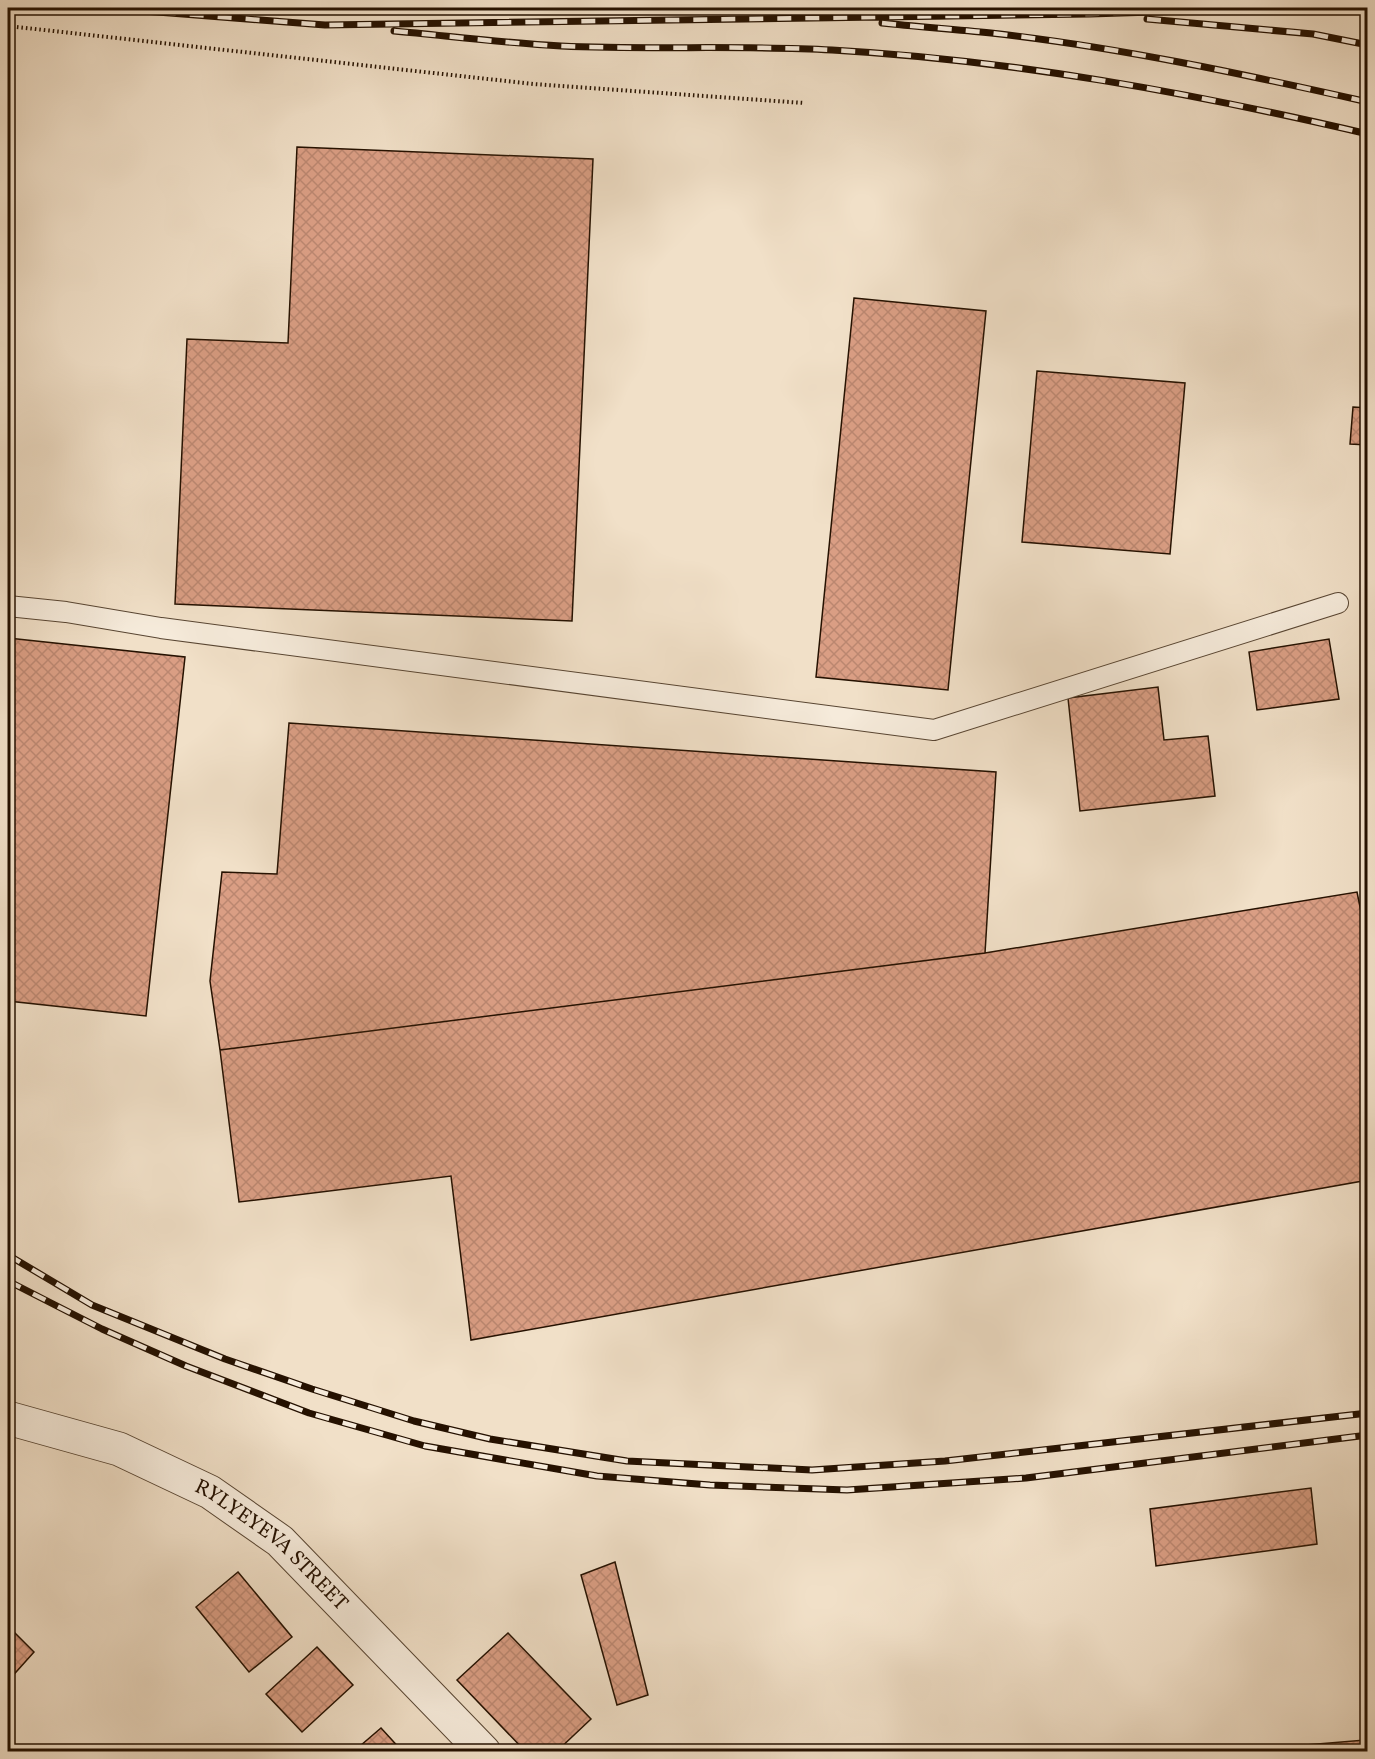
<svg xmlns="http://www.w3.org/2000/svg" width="1375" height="1759" viewBox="0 0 1375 1759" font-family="Vollkorn,serif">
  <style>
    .building { fill: url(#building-cross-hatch); stroke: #251100; stroke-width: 1.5 }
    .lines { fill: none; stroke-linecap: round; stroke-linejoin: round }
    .lane-casing { stroke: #584532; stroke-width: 22 }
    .street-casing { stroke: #584532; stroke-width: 35 }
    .path { stroke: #251100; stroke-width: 4; stroke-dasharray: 1.5 3; stroke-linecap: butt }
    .lane { stroke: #f6ebdb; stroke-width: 20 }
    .street { stroke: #f6ebdb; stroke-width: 33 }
    .rail-casing { stroke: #251100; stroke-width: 7 }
    .rail { stroke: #f6ebdb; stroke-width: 4.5; stroke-dasharray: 14; stroke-linecap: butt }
    .labels { text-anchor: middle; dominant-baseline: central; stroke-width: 4.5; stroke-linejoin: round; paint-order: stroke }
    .street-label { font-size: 21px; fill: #251100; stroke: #f6ebdb }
  </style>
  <defs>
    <pattern id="building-cross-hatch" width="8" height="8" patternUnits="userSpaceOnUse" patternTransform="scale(1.5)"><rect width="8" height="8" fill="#da9e84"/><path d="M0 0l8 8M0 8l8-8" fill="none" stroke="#bb8770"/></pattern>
  </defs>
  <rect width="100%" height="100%" fill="#f1e0c8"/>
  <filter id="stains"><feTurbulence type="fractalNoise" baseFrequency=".00333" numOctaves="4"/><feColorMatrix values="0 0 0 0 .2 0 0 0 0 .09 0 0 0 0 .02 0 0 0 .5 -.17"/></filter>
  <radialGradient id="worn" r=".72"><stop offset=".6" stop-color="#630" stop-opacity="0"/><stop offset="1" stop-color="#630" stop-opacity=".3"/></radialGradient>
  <path class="building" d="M 297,147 L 593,159 L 572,621 L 175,604 L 187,339 L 288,343 Z
    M 854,298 L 986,311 L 948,690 L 816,677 Z
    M 1037,371 L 1185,383 L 1170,554 L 1022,542 Z
    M 1353,407 L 1368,408 L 1368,445 L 1350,444 Z
    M 8,638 L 185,657 L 146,1016 L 8,1001 Z
    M 1329,639 L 1339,699 L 1257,710 L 1249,652 Z
    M 1158,687 L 1164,740 L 1208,736 L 1215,796 L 1080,811 L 1068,698 Z
    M 289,723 L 996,772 L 985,953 L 220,1050 L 210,981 L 222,872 L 277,874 Z
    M 1357,892 L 1368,946 L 1368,1180 L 471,1340 L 451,1176 L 239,1202 L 220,1050 L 985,953 Z
    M 1311,1488 L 1317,1544 L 1156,1566 L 1150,1509 Z
    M 615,1562 L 648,1695 L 617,1705 L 581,1575 Z
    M 238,1572 L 292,1637 L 249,1672 L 196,1607 Z
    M 8,1626 L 34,1652 L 8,1681 Z
    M 508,1633 L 591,1719 L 556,1752 L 526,1752 L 457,1680 Z
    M 317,1647 L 353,1685 L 302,1732 L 266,1694 Z
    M 381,1728 L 403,1752 L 353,1752 Z
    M 1365,1740 L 1366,1752 L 1295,1752 L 1294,1746 Z
    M 1261,1747 L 1261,1752 L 1210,1752 Z"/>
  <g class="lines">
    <g class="lane-casing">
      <path id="lane" d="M 8,606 L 66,612 L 161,628 L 934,730 L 1338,603"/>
    </g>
    <g class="street-casing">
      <g id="street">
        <path id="s1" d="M 8,1418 L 119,1449 L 210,1492 L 280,1541 L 484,1752"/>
      </g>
    </g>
    <path class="path" d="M 8,26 L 533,84 L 804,103"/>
    <use href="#lane" class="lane"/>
    <use href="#street" class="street"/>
    <g class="rail-casing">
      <path id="rail" d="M 106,8 L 325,25 L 1090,14 L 1280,8
        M 1147,19 L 1313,34 L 1368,45
        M 882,23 C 919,27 955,29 991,33 C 1118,47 1243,74 1368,102
        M 394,31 C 449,36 505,43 561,46 C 651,50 742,45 832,50 C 1013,60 1192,93 1368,134
        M 8,1255 L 92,1305 L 225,1359 L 312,1389 L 414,1421 L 490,1439 L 627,1461 L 812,1470 L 945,1461 L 1368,1413
        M 8,1281 L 102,1329 L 186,1366 L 309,1413 L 425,1446 L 597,1476 L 710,1485 L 847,1490 L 1026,1478 L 1368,1435"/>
    </g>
    <use href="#rail" class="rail"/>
  </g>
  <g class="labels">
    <g class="street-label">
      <text stroke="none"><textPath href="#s1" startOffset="297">RYLYEYEVA STREET</textPath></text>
    </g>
  </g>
  <rect width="1375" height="1759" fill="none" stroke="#f1e0c8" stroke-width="30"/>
  <rect x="9" y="9" width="1357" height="1741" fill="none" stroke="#251100" stroke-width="3"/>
  <rect x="15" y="15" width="1345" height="1729" fill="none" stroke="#251100" stroke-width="1.5"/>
  <rect width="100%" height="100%" filter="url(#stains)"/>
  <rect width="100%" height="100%" fill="url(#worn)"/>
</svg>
